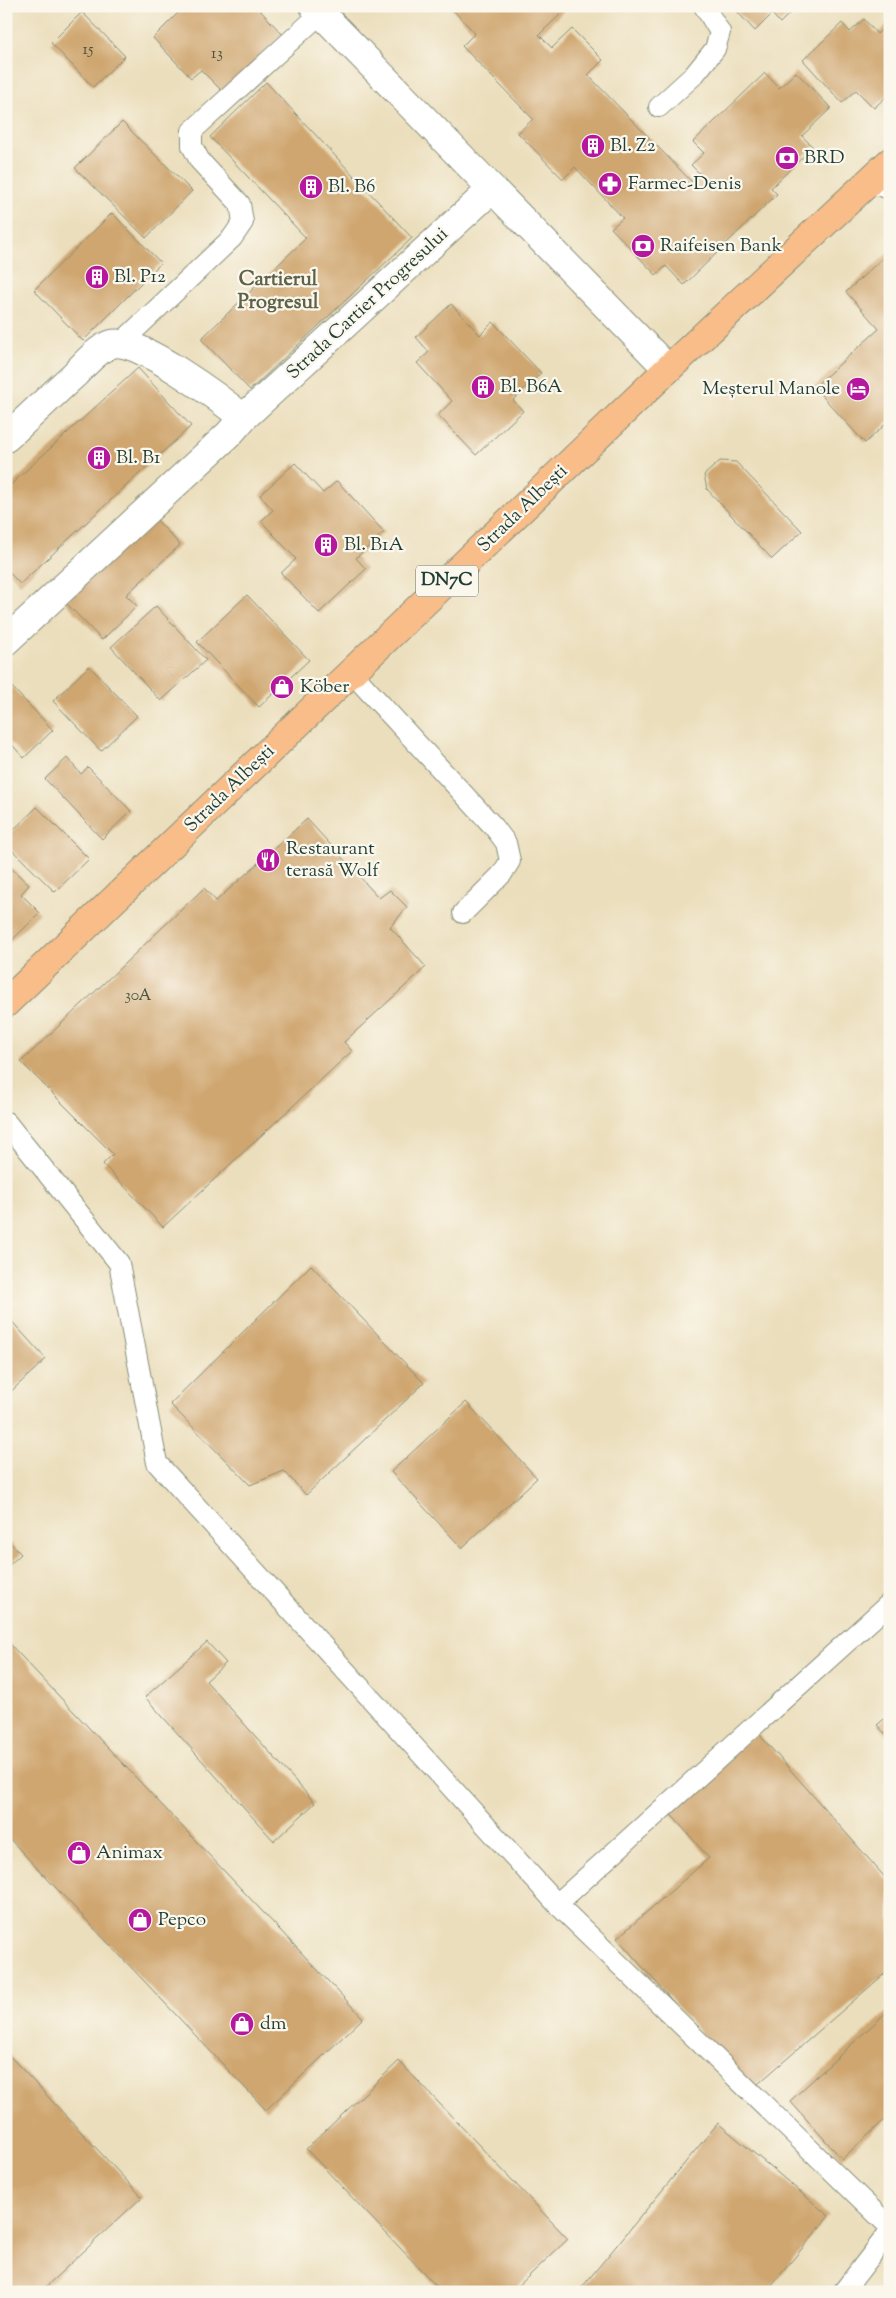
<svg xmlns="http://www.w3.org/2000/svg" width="896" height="2298" viewBox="0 0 896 2298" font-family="'Sorts Mill Goudy',serif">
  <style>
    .building { fill: #cfa670 }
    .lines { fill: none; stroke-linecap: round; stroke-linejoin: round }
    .service-casing { stroke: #858e78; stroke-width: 22 }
    .minor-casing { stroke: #858e78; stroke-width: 30 }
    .tertiary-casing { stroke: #858e78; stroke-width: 30 }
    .primary-casing { stroke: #858e78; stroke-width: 30 }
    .service { stroke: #fff; stroke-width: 20 }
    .minor { stroke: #fff; stroke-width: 28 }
    .tertiary { stroke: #fff; stroke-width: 28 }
    .primary { stroke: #f8bd89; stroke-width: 28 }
    .labels { text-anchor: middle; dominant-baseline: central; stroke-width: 4.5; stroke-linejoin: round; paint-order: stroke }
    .number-label { font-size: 16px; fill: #4b5743 }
    .shield { fill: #fbf7ec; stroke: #61756b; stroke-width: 1 }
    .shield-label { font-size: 18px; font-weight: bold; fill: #1f3d34 }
    .poi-label { font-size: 19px; fill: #1f3d34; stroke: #fbf7ec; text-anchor: start }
    .street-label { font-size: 19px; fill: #1f3d34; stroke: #fbf7ec }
    .neighbourhood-label { font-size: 20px; font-weight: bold; fill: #5d6249; stroke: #fbf7ec }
  </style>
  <rect width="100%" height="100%" fill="#fbf7ec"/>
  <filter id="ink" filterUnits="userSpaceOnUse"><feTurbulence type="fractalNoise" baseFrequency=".02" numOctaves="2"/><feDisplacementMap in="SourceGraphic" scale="10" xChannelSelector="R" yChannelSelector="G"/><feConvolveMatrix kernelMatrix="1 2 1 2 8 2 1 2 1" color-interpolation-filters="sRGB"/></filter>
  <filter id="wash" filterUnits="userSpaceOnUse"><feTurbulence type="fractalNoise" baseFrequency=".0096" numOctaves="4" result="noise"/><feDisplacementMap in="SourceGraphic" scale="20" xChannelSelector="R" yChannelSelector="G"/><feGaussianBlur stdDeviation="1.12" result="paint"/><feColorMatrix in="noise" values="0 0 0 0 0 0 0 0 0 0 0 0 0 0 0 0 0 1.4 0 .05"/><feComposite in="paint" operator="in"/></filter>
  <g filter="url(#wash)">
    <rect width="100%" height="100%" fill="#ebdebc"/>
    <g id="blocks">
      <path class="building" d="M 185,6 L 256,6 L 285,37 L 224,93 L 201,70 L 191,78 L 153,38 Z
        M 449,6 L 569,6 L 539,35 L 552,48 L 572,29 L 603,60 L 588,75 L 692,182 L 700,174 L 691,165 L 704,153 L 693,142 L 765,73 L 779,88 L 796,72 L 831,108 L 802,136 L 813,147 L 771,188 L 777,194 L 684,285 L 666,266 L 656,275 L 611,228 L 623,218 L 575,167 L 563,179 L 518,133 L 533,119 L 462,46 L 475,33 Z
        M 732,6 L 797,6 L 780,23 L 772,14 L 755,31 Z
        M 82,12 L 125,56 L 93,87 L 51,43 Z
        M 864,19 L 877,34 L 890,22 L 890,93 L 874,108 L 856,90 L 842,103 L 803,60 L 842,23 L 850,32 Z
        M 266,82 L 412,238 L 250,390 L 201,339 L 306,238 L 210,137 Z
        M 122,122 L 192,191 L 146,238 L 75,168 Z
        M 112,213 L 161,263 L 83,341 L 34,290 Z
        M 888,253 L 890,420 L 865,443 L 814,387 L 879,329 L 846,292 Z
        M 451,304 L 480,335 L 493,322 L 541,373 L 513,400 L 523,411 L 476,455 L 438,415 L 452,401 L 417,363 L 429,352 L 416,337 Z
        M 138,368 L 191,426 L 20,584 L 6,569 L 6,489 Z
        M 720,461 L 736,462 L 802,531 L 772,559 L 707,489 L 704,475 Z
        M 295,463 L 323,493 L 337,481 L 384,532 L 356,558 L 366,569 L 319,613 L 281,573 L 296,559 L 261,521 L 273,510 L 260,495 Z
        M 155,518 L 180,545 L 126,595 L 137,606 L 102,640 L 65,602 Z
        M 247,595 L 309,660 L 259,707 L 197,642 Z
        M 156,606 L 206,660 L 161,701 L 111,647 Z
        M 89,666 L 137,716 L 101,751 L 53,701 Z
        M 6,681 L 53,730 L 24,758 L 6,738 Z
        M 67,758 L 81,774 L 88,767 L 131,811 L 102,839 L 45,779 Z
        M 37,807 L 89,859 L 55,892 L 6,844 L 6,837 Z
        M 307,819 L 379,898 L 390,890 L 407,907 L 390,927 L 426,967 L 344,1042 L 352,1051 L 163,1227 L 103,1164 L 113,1154 L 21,1062 L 204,888 L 216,901 Z
        M 6,863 L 29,885 L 21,894 L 40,913 L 8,944 L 6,942 Z
        M 311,1265 L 424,1383 L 306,1495 L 284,1471 L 250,1485 L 170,1404 Z
        M 6,1315 L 46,1359 L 6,1396 Z
        M 466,1402 L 537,1478 L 462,1548 L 391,1472 Z
        M 6,1538 L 21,1554 L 6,1568 Z
        M 6,1640 L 363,2018 L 266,2110 L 6,1835 Z
        M 207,1642 L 226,1663 L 206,1681 L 315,1803 L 274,1841 L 145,1697 Z
        M 890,1714 L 890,1739 L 877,1725 Z
        M 757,1732 L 890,1883 L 890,1969 L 751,2090 L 617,1938 L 709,1858 L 668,1811 Z
        M 890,2009 L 890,2115 L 842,2159 L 790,2101 Z
        M 6,2052 L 142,2197 L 40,2292 L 6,2292 Z
        M 399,2061 L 568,2239 L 512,2292 L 442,2292 L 306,2149 Z
        M 718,2123 L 829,2216 L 766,2292 L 578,2292 Z"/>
    </g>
  </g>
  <g filter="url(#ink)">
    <use href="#blocks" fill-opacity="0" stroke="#858e78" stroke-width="1"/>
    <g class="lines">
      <g class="service-casing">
        <path id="service" d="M 659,107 L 694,75 L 715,49 L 720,32 L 704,6
          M 869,182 L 890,189
          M 122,342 L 232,238 L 243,222 L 240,204 L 200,161 L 192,146 L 192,131 L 320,14
          M 351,672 L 494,827 L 506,843 L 510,861 L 502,874 L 463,913
          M 6,1122 L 119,1263 L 157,1463 L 557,1904 L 890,1603
          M 557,1904 L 890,2227
          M 843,2292 L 890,2231"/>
      </g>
      <g class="minor-casing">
        <path id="minor" d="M 6,438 C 29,417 51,396 74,375 C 84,365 98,348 112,344 C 136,336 223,401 243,418 L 491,190
          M 6,641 L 229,434 L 243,418"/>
      </g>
      <g class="tertiary-casing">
        <path id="tertiary" d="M 314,6 L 668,369"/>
      </g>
      <g class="primary-casing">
        <path id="primary" d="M 6,1003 L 668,369 L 890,162"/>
      </g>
      <use href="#service" class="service"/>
      <use href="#minor" class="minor"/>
      <use href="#tertiary" class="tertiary"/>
      <use href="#primary" class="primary"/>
    </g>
  </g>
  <defs>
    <g id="building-disc" transform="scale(1.25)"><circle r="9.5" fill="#b5179e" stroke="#fbf7ec"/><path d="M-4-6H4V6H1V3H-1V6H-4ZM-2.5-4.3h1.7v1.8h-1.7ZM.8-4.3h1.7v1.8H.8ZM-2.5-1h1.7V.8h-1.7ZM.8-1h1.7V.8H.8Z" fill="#fff"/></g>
    <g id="bank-disc" transform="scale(1.25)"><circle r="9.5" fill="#b5179e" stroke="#fbf7ec"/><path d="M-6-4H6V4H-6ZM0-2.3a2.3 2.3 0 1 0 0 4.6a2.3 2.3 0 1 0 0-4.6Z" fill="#fff"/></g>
    <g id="pharmacy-disc" transform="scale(1.25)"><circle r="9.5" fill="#b5179e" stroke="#fbf7ec"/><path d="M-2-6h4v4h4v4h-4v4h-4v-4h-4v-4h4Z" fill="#fff"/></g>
    <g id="hotel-disc" transform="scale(1.25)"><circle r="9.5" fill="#b5179e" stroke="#fbf7ec"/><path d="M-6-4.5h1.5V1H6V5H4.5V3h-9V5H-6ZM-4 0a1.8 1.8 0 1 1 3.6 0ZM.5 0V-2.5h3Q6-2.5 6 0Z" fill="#fff"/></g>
    <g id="shop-disc" transform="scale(1.25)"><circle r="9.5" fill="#b5179e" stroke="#fbf7ec"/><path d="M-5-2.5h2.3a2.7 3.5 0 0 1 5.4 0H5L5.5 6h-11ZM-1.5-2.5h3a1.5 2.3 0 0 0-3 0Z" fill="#fff"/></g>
    <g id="restaurant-disc" transform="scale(1.25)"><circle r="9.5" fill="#b5179e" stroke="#fbf7ec"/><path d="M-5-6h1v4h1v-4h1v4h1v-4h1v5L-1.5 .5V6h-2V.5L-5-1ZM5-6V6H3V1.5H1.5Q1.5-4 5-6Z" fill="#fff"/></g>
  </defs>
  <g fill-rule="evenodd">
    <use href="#building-disc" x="593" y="146"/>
    <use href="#bank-disc" x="787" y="158"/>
    <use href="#pharmacy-disc" x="610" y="184"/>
    <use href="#building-disc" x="311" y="187"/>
    <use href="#bank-disc" x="643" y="246"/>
    <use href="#building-disc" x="97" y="277"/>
    <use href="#building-disc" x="483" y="387"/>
    <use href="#hotel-disc" x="858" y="389"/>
    <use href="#building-disc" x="99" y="458"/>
    <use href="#building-disc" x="326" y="545"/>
    <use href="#shop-disc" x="282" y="687"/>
    <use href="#restaurant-disc" x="268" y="860"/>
    <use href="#shop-disc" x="79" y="1853"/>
    <use href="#shop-disc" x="140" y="1920"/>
    <use href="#shop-disc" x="242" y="2024"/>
  </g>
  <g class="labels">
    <g class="number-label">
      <text x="88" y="50">15</text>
      <text x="217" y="54">13</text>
      <text x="138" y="996">30A</text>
    </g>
    <rect class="shield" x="416" y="565.5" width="62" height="31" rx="4"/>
    <g class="shield-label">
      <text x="447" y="581">DN7C</text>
    </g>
    <g class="poi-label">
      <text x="610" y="146">Bl. Z2</text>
      <text x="804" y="158">BRD</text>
      <text x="628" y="184">Farmec-Denis</text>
      <text x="328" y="187">Bl. B6</text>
      <text x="660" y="246">Raifeisen Bank</text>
      <text x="114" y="277">Bl. P12</text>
      <text x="500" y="387">Bl. B6A</text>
      <text x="840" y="389" text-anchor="end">Meșterul Manole</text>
      <text x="116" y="458">Bl. B1</text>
      <text x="344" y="545">Bl. B1A</text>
      <text x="300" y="687">Köber</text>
      <text x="286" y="849">Restaurant<tspan x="286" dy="22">terasă Wolf</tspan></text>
      <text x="96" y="1853">Animax</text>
      <text x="158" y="1920">Pepco</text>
      <text x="260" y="2024">dm</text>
    </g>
    <g class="street-label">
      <text transform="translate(368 304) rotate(-43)">Strada Cartier Progresului</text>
      <text transform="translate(523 509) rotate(-44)">Strada Albești</text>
      <text transform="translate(230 789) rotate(-44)">Strada Albești</text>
    </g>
    <g class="neighbourhood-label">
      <text x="278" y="280">Cartierul<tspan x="278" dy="23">Progresul</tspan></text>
    </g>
  </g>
  <rect width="896" height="2298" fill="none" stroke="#fbf7ec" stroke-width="25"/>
</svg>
